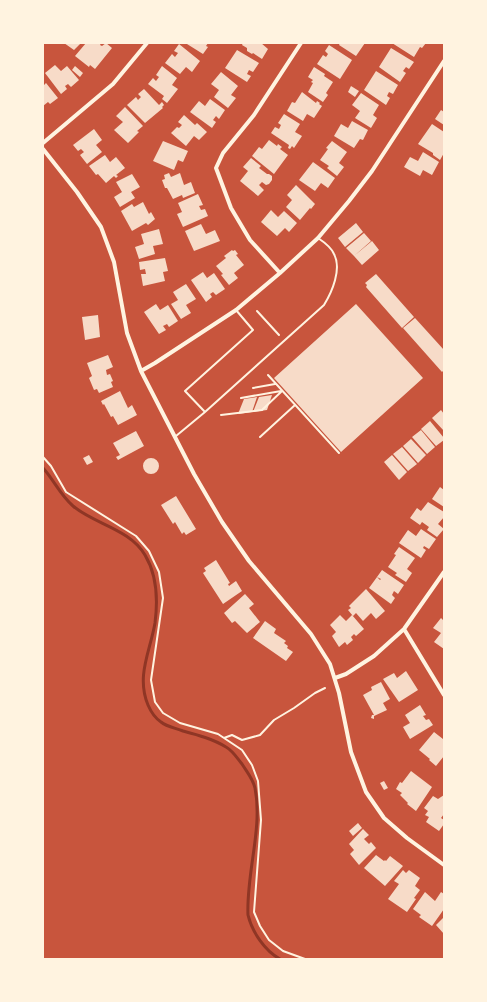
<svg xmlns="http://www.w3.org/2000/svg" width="487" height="1002" viewBox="0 0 487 1002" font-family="Ubuntu,sans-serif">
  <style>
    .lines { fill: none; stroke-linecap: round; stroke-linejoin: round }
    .stream { stroke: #8f3625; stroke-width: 3 }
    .building { fill: #f7dbc8 }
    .path { stroke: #fff3e0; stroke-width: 2 }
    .service { stroke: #fff3e0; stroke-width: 2 }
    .minor { stroke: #fff3e0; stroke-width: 4 }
  </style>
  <rect width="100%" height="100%" fill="#c8553d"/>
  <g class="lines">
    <path class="stream" d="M 43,468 C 54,480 60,495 73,506 C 94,524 130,529 145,555 C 157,575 158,600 155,623 C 150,652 136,676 148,705 C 151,712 155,718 161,722 C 167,727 176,728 183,731 C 198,735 213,739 226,747 C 233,751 237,758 242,764 C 247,772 253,779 255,788 C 263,828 246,874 248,915 C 252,932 265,951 280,959"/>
  </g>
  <path class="building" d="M 64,43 L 81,43 L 74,50 Z
    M 86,43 L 101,43 L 100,45 L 102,46 L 106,43 L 112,48 L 95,69 L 90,65 L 89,67 L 75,56 Z
    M 188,43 L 208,43 L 206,46 L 208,47 L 203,54 L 187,44 Z
    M 243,43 L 261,43 L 268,49 L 262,59 L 253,53 L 252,54 L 247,51 L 247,48 L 242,45 Z
    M 340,43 L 365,43 L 356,56 L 339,45 Z
    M 392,43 L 426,43 L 422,48 L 420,47 L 414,57 Z
    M 179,44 L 200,61 L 192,72 L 186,67 L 180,74 L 165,63 L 172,54 L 175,57 L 178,53 L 174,51 Z
    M 329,45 L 352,60 L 340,79 L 317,64 L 323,55 L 326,57 L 328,54 L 325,51 Z
    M 391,48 L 414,62 L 409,69 L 406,67 L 403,71 L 406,73 L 400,82 L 379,67 Z
    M 237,50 L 259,63 L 253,72 L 249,70 L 247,74 L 251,76 L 247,82 L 225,68 Z
    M 55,65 L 61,71 L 67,66 L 79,80 L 71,87 L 68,84 L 65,86 L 67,89 L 61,94 L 45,73 Z
    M 75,66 L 83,73 L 80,77 L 72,70 Z
    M 162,66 L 177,78 L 172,85 L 178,89 L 167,103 L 162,99 L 164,96 L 148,84 L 153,78 L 156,81 L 159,77 L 156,75 Z
    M 314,67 L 325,74 L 324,76 L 333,82 L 326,93 L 328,95 L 323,102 L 308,92 L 313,83 L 311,82 L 313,80 L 308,77 Z
    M 376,71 L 398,85 L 393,94 L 389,92 L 387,96 L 390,98 L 386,105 L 364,90 Z
    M 221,72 L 238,86 L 231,95 L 236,98 L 228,108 L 214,97 L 219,90 L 211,84 Z
    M 46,83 L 58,98 L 50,104 L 48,102 L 43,106 L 43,86 Z
    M 351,86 L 359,91 L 355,97 L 348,92 Z
    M 144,89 L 159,105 L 162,102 L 164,105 L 162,107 L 163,108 L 145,123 L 127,105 L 136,97 L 138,100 L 141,97 L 138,94 Z
    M 302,92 L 316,103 L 317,101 L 320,103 L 319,104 L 322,106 L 314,118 L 307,114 L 303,121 L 287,111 L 292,102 L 295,103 Z
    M 361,93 L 379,105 L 373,115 L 377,118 L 371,128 L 355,118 L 360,111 L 352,105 Z
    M 210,99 L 225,110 L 219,119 L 216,116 L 213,120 L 216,122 L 212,128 L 190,112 L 199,101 L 205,106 Z
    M 125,107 L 143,126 L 137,131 L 139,132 L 128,143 L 114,130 L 123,122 L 116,116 Z
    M 441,110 L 444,112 L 444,125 L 435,119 Z
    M 284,114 L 300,124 L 295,132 L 302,136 L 294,148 L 292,146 L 290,149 L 288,148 L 289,145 L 271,133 L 275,127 L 279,129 L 281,125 L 278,123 Z
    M 184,115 L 195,125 L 197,123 L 207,132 L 199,140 L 194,136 L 186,146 L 171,133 L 177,127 L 179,128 L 182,125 L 178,122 Z
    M 352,121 L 368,130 L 363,140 L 360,139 L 354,148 L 334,136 L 341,124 L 348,128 Z
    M 432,124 L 444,132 L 444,153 L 440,160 L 433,155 L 433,153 L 418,144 Z
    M 94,129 L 102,140 L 96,145 L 102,152 L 87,164 L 80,155 L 84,152 L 81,149 L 78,151 L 73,145 Z
    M 269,140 L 277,146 L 278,144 L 282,147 L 280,149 L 288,155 L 274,174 L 252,156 L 259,147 L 262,149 Z
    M 163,141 L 188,151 L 183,162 L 178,160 L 174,170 L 153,161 Z
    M 332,141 L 347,152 L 339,163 L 344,167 L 337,176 L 327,168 L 329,166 L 320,160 L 328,149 L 326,148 Z
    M 423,152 L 439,162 L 432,175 L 423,170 L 420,176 L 404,167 L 410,157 L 418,161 Z
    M 105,155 L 110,162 L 116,157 L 125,168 L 116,175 L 118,176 L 116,178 L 114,176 L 106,183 L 98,174 L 96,175 L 89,166 Z
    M 251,158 L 261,166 L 259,168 L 267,174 L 269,174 L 272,176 L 272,180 L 269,184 L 266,185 L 262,182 L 259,185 L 264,190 L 258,196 L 240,181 L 248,171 L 243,167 Z
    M 313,162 L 335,178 L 328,188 L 321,183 L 315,191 L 299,180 Z
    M 169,173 L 171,177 L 180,173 L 184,185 L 191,182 L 195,193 L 183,198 L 182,195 L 173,199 L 167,188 L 165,188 L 162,180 L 165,179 L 164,175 Z
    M 132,174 L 140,187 L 131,192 L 135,198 L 120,207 L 114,197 L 122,192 L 116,182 Z
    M 296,185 L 315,204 L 311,209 L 310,208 L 300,220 L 286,207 L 292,200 L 287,195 Z
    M 198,194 L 203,205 L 199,206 L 201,210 L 205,209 L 208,216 L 183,227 L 177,214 L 182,212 L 178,203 Z
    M 143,202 L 149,214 L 151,212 L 155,219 L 148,225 L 146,223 L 132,231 L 121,211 L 132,204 L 134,207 Z
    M 271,210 L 278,217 L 284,211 L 297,223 L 289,232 L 285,228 L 277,236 L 261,222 Z
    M 356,223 L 363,232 L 345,247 L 338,238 Z
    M 201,224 L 206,234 L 215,230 L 220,241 L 194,251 L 185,231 Z
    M 159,229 L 163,244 L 153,246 L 155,254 L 139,259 L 135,247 L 144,244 L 141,234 Z
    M 364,233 L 371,241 L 354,256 L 346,248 Z
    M 372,241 L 379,250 L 362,265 L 354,256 Z
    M 232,250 L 233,251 L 235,250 L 238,254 L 236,255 L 244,265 L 234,273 L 238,278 L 229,285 L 221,275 L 223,274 L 216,266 L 226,258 L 224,256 Z
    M 165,258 L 168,271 L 163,272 L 165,281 L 143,286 L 141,274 L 146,274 L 145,269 L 140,270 L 139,262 Z
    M 203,272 L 207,278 L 214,273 L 225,289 L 216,295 L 213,292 L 210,294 L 212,297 L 206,302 L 191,280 Z
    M 376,274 L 414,317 L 402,328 L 366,287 L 367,285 L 365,283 Z
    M 186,284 L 196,299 L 186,305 L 191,313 L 181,319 L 171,304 L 178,300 L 173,292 Z
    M 156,304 L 160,310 L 168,305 L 178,321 L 169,327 L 167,324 L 163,326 L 166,330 L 159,334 L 144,312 Z
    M 356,304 L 423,378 L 341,452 L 274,378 Z
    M 98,315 L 100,337 L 85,340 L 82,317 Z
    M 415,318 L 444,350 L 444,370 L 442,372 L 403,328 Z
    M 108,355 L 113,367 L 106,370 L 107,375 L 110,374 L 113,381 L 111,382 L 113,387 L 99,393 L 97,389 L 94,390 L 89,378 L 92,376 L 87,363 Z
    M 120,391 L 128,408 L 132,405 L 137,415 L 118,425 L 113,416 L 111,417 L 104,404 L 103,405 L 101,401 Z
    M 272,395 L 267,410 L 253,412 L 259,397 Z
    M 257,397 L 252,412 L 238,414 L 244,399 Z
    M 441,410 L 444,414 L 444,431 L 432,418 Z
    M 430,421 L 444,438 L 444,440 L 436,446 L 421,429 Z
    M 421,430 L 435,447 L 427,454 L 412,437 Z
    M 136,431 L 144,446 L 118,460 L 116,457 L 120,455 L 113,443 Z
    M 411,439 L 426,455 L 418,463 L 403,446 Z
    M 402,447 L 417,464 L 408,471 L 393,454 Z
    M 89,455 L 93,462 L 87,465 L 83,458 Z
    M 392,455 L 407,472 L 399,480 L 384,462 Z
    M143 466a8 8 0 1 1 16 0a8 8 0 1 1-16 0Z
    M 440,487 L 444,490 L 444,507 L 432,499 Z
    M 176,496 L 196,529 L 186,535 L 184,532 L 182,534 L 175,522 L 173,524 L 161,505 Z
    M 428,502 L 444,512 L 444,517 L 438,524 L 444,529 L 437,537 L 427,530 L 429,527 L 422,522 L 420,525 L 410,518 L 417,508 L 421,511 Z
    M 421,529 L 436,539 L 429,549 L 424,546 L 423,548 L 426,550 L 421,558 L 399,543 L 408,530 L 416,536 Z
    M 399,547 L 415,558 L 407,569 L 412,573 L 406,582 L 395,575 L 397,573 L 388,567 L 396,555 L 394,554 Z
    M 216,560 L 230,583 L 228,584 L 229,586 L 236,581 L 242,591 L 223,604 L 203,573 L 206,571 L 204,568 Z
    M 382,570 L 404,585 L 398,594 L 394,591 L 392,595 L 395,598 L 391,604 L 369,588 L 377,577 L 380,580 L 381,579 L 377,577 Z
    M 366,589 L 385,611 L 376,619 L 371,613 L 363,621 L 356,613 L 353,616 L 348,610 L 351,608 L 349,606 Z
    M 245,594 L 254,604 L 249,608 L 260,622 L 247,633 L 235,621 L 232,623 L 224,613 Z
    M 340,615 L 346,621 L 352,615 L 364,629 L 356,636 L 354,634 L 351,637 L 353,640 L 347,645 L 345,642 L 339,647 L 332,636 L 336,632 L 330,625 Z
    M 441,618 L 444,621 L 444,649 L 434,642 L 441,633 L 433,628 Z
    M 265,621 L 276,629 L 274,633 L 286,641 L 284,643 L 288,646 L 287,648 L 293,652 L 286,661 L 253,638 Z
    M 406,671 L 418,690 L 399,702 L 383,679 L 394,673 L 397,678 Z
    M 381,682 L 390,699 L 383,703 L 387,710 L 374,716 L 374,719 L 371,718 L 372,715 L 374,715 L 363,695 L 372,690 L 371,687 Z
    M 420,705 L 426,715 L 423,716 L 426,720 L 429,719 L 433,725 L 410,739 L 403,727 L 410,723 L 405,715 Z
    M 434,732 L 443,739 L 444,738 L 444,756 L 436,766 L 429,760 L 430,759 L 419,750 Z
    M 411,771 L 432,787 L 416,811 L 407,804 L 408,803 L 400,795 L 402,793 L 396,789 L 400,782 L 402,783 Z
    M 384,781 L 388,788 L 384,790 L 380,783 Z
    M 444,795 L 444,814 L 441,818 L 444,820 L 444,824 L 439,831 L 426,822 L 429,817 L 425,815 L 428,811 L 424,808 L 433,796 L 438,799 Z
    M 358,823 L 362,828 L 353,836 L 349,831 Z
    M 363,829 L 369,835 L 364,839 L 369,844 L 371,842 L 376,848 L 359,865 L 350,854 L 354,850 L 349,844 Z
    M 376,855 L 384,861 L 385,860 L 386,861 L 390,856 L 403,866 L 385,886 L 364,868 Z
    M 403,870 L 406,873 L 409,870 L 420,878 L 415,886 L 420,890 L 414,898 L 416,899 L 407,912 L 388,899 L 399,884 L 394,881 Z
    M 425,892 L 435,901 L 441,892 L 444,894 L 444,909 L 432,926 L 419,917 L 421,915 L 413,909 Z
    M 444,917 L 444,934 L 436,925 Z"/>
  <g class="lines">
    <path class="path" d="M 257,311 L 279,335
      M 268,375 L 339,453
      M 253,388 L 275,384
      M 241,398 L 281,391
      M 221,415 L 262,410 L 282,391
      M 260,437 L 295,405
      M 43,457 L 51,466 L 66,492 L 136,536 L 149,551 L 159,572 L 163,598 L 151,680 L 155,702 L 163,713 L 180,723 L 218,734 L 242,750 L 252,765 L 258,781 L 261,820 L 254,912 L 260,926 L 269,940 L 283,951 L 305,959
      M 224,738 L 232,735 L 242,740 L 260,735 L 274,720 L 294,708 L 315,693 L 325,688"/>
    <path class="service" d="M 205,412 L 185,391 L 253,330 L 236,310
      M 176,436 L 205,412 L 324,305 C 332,292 342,269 334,254 C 331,247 324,242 318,238"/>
    <path class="minor" d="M 43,143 L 113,84 L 147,43
      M 43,149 L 77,192 L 101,227 L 114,262 L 127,333 L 141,371 L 194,474 L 222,522 L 249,561 L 311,634 L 330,664 L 339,693 L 351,752 L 366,792 L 384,818 L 407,838 L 444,865
      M 280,273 L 250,240 L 231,208 L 216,168 L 223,153 L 254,115 L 301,43
      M 141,371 L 155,363 L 236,310 L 280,273 L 318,238 L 349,201 L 372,171 L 444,61
      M 404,629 L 444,695
      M 335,678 L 346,674 L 374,656 L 404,629 L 444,572"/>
  </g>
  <rect width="487" height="1002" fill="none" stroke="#fff3e0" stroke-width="88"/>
</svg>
